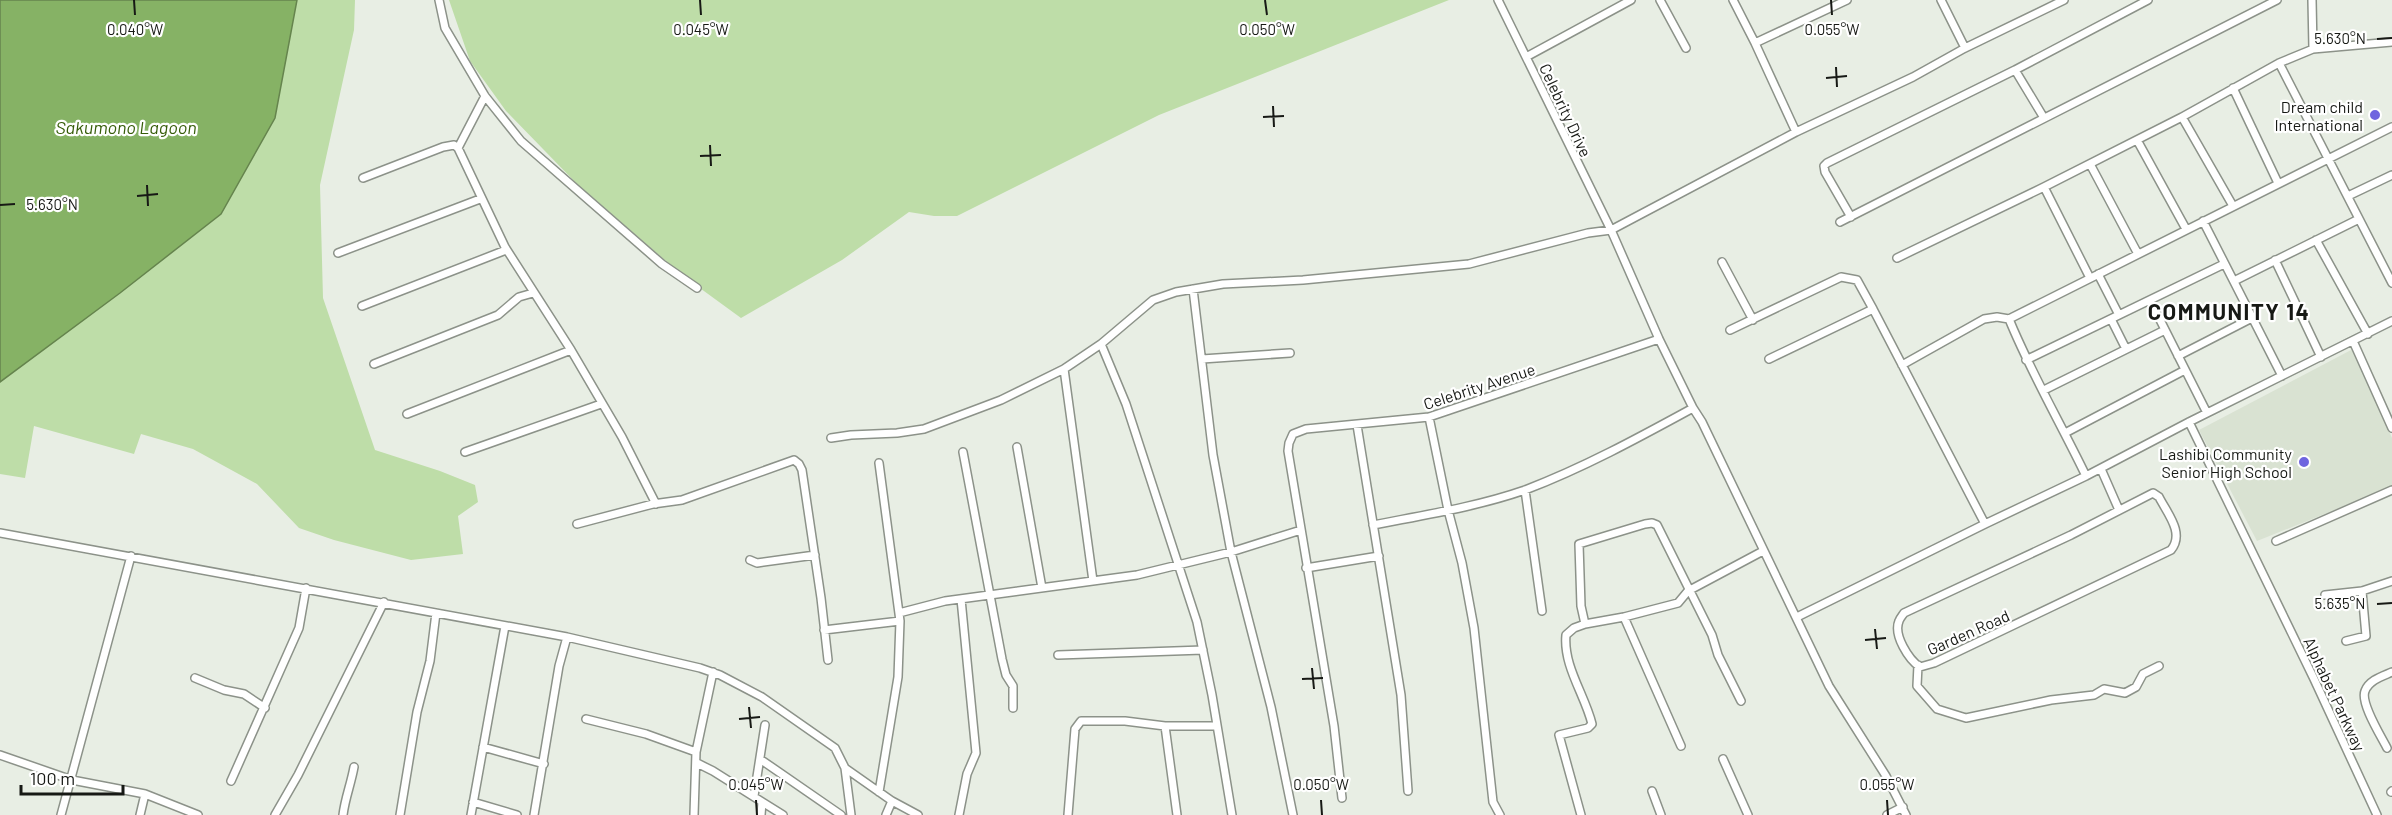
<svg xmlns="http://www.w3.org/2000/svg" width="2392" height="815" viewBox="0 0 2392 815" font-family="Barlow,sans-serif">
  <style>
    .built { fill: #d9e2d2 }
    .green { fill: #bedda8 }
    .water { fill: #86b265; stroke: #65844d; stroke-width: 1.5 }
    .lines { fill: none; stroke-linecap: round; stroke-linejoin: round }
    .minor-casing { stroke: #8c9289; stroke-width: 10 }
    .minor { stroke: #fff; stroke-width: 7 }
    .ticks { fill: none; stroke: #171915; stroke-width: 2 }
    .poi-dot { fill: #6f65df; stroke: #fff; stroke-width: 2 }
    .labels { text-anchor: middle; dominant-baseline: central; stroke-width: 4.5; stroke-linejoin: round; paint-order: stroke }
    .poi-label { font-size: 16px; fill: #171915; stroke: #fff; text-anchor: end }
    .street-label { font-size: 16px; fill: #171915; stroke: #fff }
    .water-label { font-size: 18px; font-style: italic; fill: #365d09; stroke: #fff }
    .district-label { font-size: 22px; font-weight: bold; letter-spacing: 1.5px; fill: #171915; stroke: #fff }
    .ticks-label { font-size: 15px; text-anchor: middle; fill: #171915; stroke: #fff; stroke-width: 4.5; stroke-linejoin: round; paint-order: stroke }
  </style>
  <rect width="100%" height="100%" fill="#e8eee4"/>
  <path class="built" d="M 2353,349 L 2392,438 L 2392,487 L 2257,541 L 2199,430 Z"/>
  <path class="green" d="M 297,0 L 355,0 L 354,30 L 320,185 L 323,298 L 375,450 L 440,471 L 475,485 L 478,502 L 458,516 L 463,554 L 411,560 L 334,540 L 299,528 L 257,484 L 193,449 L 141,434 L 134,454 L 34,426 L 25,478 L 0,474 L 0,382 L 120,293 L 221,214 L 275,118 Z
    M 449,0 L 1449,0 L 1159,115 L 957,216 L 934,216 L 909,212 L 842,260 L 741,318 L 682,275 L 578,185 L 506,111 L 470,61 Z"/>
  <path class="water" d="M 0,0 L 297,0 L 275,118 L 221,214 L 120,293 L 0,382 Z"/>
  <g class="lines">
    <g class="minor-casing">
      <path id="minor" d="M 439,0 L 445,28 L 485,96 L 521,141 L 662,264 L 697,288
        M 1498,0 L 1611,230 L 1659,339 L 1693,408 L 1702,422 L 1829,686 L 1886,776 L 1906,815
        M 1660,0 L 1686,48
        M 1733,0 L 1755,43 L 1847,0
        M 1941,0 L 1965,48
        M 2312,0 L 2313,49
        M 1755,43 L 1796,132
        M 1526,57 L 1631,0
        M 2279,63 L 2392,283
        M 2015,70 L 2044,118
        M 2233,88 L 2278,183
        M 485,96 L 458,148 L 505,247 L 571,350 L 622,437 L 656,504
        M 2182,117 L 2233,206
        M 2137,140 L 2186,229
        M 2090,164 L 2138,254
        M 363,178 L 443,147 L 454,145 L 458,148
        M 2044,187 L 2090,278
        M 2348,196 L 2392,175
        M 1851,217 L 1825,172 L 1824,166 L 1827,163 L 2015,70 L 2148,0
        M 2203,221 L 2282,376
        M 1840,222 L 2277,0
        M 2316,240 L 2368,334
        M 338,253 L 480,199
        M 1897,258 L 2044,187 L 2182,117 L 2279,63 L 2313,49 L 2392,42
        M 2275,260 L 2321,357
        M 1722,262 L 1753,320
        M 2098,274 L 2119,315
        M 2234,281 L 2359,219
        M 1193,289 L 1213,455 L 1231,552 L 1271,707 L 1293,815
        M 2150,300 L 2207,413
        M 362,306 L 506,250
        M 2009,319 L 2392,127
        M 2111,319 L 2126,349
        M 1730,330 L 1841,277 L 1857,280 L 1873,309
        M 2353,341 L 2392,428
        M 1101,344 L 1126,404 L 1197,622 L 1212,695 L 1232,815
        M 2178,356 L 2252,318
        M 1202,359 L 1290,353
        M 1769,359 L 1873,309 L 1985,524
        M 2026,360 L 2224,264
        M 374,364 L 498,315 L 519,297 L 533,293
        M 1902,365 L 1984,319 L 1997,317 L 2009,319 C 2031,373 2061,424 2086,476
        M 1064,369 L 1093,581
        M 2044,390 L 2165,330
        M 407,414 L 571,350
        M 1429,417 L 1448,510 L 1462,563 L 1474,628 L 1493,802 L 1500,815
        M 2189,422 L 2314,679 L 2377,815
        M 1357,425 L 1401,695 L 1408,791
        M 2065,433 L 2185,370
        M 831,438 L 851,435 L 897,433 L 924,429 L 1001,400 L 1064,369 L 1101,344 L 1153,300 L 1176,292 L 1223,284 L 1303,280 L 1469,264 L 1588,233 L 1611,230 L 1796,132 L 1913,77 L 1965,48 L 2064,0
        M 1017,447 L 1042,588
        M 465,452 L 601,404
        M 963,452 L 1002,659 L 1006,675 L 1013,686 L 1013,708
        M 879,463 L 900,621 L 898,677 L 879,792
        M 2101,469 L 2119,510
        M 1525,490 L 1542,611
        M 2153,493 L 2159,497 C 2167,513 2185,533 2171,550 L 1934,663 L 1920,667 C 1909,660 1893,635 1899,621 C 1900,618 1902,616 1904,613 L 2071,535 Z
        M 577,524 L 653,504 L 682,500 L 794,460 L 799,464 L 802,470 L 821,598 L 828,660
        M 1373,525 C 1424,515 1476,507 1525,490 C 1583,468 1638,438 1693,408
        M 0,533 L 567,637 L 700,668 L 720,675 L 762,697 L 835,748 L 845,768 L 851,815
        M 2276,541 L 2392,490
        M 750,560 L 757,563 L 815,555
        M 1306,568 L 1379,556
        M 2325,595 L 2362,591 L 2392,581
        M 899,613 L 945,601 L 1137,575 L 1231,552 L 1301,530
        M 1624,617 L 1681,746
        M 1797,617 L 1985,524 L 2086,476 L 2189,422 L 2392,321
        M 824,630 L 900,621
        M 2346,641 L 2366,636 L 2362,591
        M 1058,655 L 1203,650
        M 1918,665 L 1917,686 L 1937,709 L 1966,718 L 2051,700 L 2094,695 L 2104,689 L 2125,693 L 2136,687 L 2143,674 L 2159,666
        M 195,678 L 224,690 L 244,694 L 265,708
        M 1741,701 L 1718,655 L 1712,635 L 1657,525 L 1652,523 L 1645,524 L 1579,544 L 1581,606 L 1585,624 L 1624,617 L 1678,603 L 1688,591 L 1763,551
        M 586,719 L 646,734 L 696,752
        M 1165,726 L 1177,815
        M 483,747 L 544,764
        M 2387,748 C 2381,736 2360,703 2365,691 C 2369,680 2383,676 2392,672
        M 0,755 L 72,780 L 145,794 L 198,815
        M 760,759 L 841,815
        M 1723,759 L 1748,815
        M 697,763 L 713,771 L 783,815
        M 845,768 L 892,801 L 918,815
        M 231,781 L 299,628 L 306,588
        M 1652,791 L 1661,815
        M 2391,792 L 2392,791
        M 754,796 L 765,725
        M 1342,798 L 1334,726 L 1288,451 L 1289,443 L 1293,434 L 1306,429 L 1429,417 L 1659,339
        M 473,802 L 517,815
        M 61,815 L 131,556
        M 140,815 L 145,794
        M 275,815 L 298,775 L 384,602
        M 343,815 C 345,798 351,784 354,767
        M 400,815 L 417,712 L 430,661 L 436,613
        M 471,815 L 505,626
        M 534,815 L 559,666 L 567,637
        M 694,815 L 696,752 L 713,672
        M 761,815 L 762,802
        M 886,815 L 892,801
        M 959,815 L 967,774 L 976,753 L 961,599
        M 1068,815 L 1075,729 L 1081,721 L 1125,721 L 1165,726 L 1217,726
        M 1581,815 L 1559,735 L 1588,728 L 1592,724 C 1585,695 1563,666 1566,635 L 1574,628 L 1585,624
        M 1887,815 L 1903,807"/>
    </g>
    <use href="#minor" class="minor"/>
  </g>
  <path class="ticks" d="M 134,0 L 135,15M 700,0 L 701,15M 1265,0 L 1267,15M 1831,0 L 1832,15M 2377,39 L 2392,38M 1836,67 L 1837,87M 1826,78 L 1847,76M 1273,106 L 1274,127M 1263,117 L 1284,116M 710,145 L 711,166M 700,156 L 721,155M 147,185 L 148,206M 137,196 L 158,194M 0,205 L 15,204M 2377,604 L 2392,603M 1875,629 L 1877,649M 1865,640 L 1886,638M 1312,668 L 1314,689M 1302,679 L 1323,678M 749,707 L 751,728M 739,719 L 760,717M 756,800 L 757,815M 1321,800 L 1322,815M 1887,800 L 1888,815"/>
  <g class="poi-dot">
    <circle cx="2375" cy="115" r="6"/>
    <circle cx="2304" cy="462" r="6"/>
  </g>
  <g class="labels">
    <g class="poi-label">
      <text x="2363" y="106">Dream child<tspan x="2363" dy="18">International</tspan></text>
      <text x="2292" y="453">Lashibi Community<tspan x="2292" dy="18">Senior High School</tspan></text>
    </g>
    <g class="street-label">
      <text transform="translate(1566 110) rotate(65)">Celebrity Drive</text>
      <text transform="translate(1479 386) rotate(-18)">Celebrity Avenue</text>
      <text transform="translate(1968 632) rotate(-24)">Garden Road</text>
      <text transform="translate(2335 694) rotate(65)">Alphabet Parkway</text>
    </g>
    <g class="water-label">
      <text x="126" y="127">Sakumono Lagoon</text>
    </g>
    <g class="district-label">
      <text x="2229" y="311">COMMUNITY 14</text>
    </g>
  </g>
  <g class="ticks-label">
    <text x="135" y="35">0.040°W</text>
    <text x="701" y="35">0.045°W</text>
    <text x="1267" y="35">0.050°W</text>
    <text x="1832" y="35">0.055°W</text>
    <text x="2340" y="44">5.630°N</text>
    <text x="52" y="210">5.630°N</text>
    <text x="2340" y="609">5.635°N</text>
    <text x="756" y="790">0.045°W</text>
    <text x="1321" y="790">0.050°W</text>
    <text x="1887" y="790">0.055°W</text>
  </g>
  <path d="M21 785v9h102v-9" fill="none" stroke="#171915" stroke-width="3"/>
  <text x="30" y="785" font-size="18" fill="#171915" stroke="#ffffff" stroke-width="4.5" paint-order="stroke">100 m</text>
</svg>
